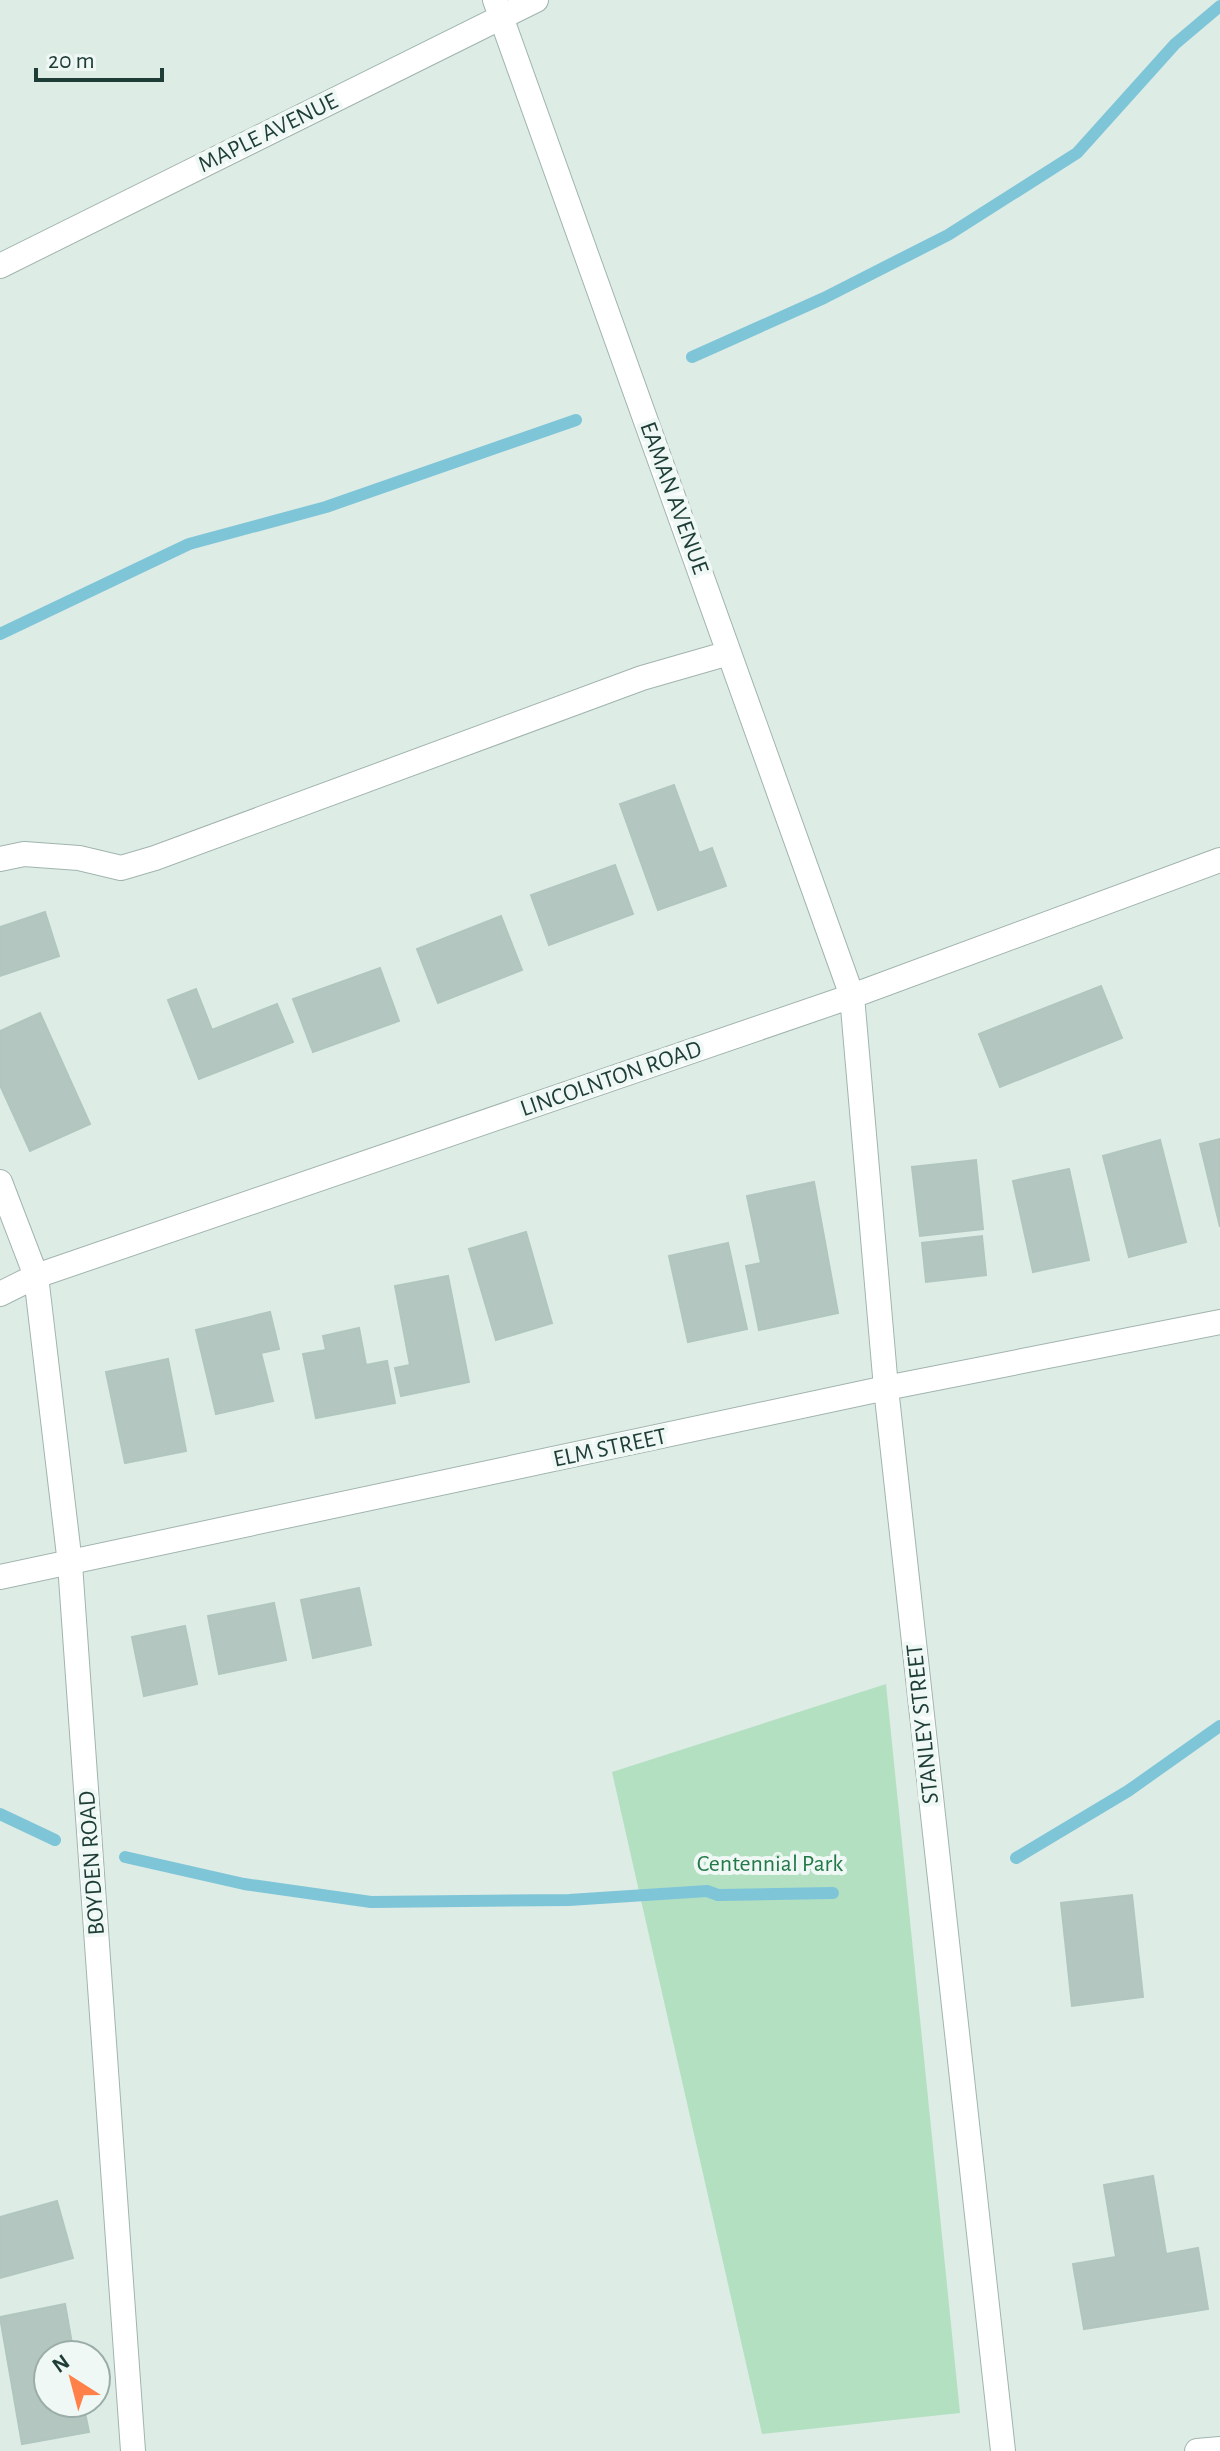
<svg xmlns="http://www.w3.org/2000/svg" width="1220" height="2451" viewBox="0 0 1220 2451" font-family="'Alegreya Sans',sans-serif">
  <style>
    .green { fill: #b4e0c2 }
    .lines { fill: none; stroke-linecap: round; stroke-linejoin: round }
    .stream { stroke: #7fc5d8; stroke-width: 12 }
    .building { fill: #b3c7c0; stroke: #b0c6be; stroke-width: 2 }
    .minor-casing { stroke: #a1b4ae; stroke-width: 26 }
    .minor { stroke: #fff; stroke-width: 24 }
    .labels { text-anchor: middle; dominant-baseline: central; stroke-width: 8; stroke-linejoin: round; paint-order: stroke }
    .street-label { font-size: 24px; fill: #1e3d37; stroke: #eff8f4 }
    .park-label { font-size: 24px; fill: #237949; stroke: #eff8f4 }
  </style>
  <rect width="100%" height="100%" fill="#deece6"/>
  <path class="green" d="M 886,1684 L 960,2413 L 762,2434 L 612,1772 Z"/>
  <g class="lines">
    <path class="stream" d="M 692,357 L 824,298 L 948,235 L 1077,153 L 1175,44 L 1220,6
      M 0,634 L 189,544 L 326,507 L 576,420
      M 0,1814 L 55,1840
      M 125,1857 L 244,1884 L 371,1902 L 569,1900 L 707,1891 L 718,1895 L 833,1893
      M 1016,1858 L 1128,1791 L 1220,1726"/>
  </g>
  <path class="building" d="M 674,785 L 699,853 L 712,848 L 726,886 L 658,910 L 620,804 Z
    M 615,865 L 633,914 L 549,945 L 531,895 Z
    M 45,912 L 59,956 L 0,976 L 0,927 Z
    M 501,916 L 522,970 L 438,1003 L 417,949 Z
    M 380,968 L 399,1021 L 313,1052 L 293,999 Z
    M 1101,986 L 1122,1038 L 1000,1087 L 979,1034 Z
    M 196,989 L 212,1030 L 277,1004 L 293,1042 L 199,1079 L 168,1000 Z
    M 40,1013 L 90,1124 L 30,1151 L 0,1085 L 0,1031 Z
    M 1220,1139 L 1220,1227 L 1200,1144 Z
    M 1160,1140 L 1186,1242 L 1129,1257 L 1103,1156 Z
    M 976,1160 L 983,1229 L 920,1236 L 912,1167 Z
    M 1069,1169 L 1089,1260 L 1033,1272 L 1013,1181 Z
    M 814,1182 L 838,1313 L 759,1330 L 746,1266 L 761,1263 L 747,1196 Z
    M 526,1232 L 552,1323 L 496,1340 L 469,1249 Z
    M 982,1236 L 986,1275 L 926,1282 L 922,1243 Z
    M 728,1243 L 747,1329 L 688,1342 L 669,1256 Z
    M 448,1276 L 469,1382 L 401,1396 L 395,1368 L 410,1365 L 395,1286 Z
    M 270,1312 L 279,1349 L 261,1353 L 273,1401 L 216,1414 L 196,1330 Z
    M 359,1328 L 366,1365 L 387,1361 L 395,1403 L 316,1418 L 303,1354 L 326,1350 L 323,1336 Z
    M 168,1359 L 186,1451 L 125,1463 L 106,1372 Z
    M 359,1588 L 371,1645 L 313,1658 L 301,1600 Z
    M 274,1603 L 286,1660 L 219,1674 L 208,1616 Z
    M 185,1626 L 197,1684 L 144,1696 L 132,1637 Z
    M 1132,1895 L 1143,1997 L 1072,2006 L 1061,1903 Z
    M 1153,2176 L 1166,2254 L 1198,2248 L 1208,2309 L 1084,2329 L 1073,2264 L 1116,2257 L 1104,2185 Z
    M 57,2201 L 73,2258 L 0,2278 L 0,2217 Z
    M 65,2304 L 74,2355 L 48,2355 L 48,2403 L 83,2403 L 89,2432 L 22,2444 L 0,2317 Z"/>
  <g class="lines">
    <g class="minor-casing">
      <path id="minor" d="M 495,0 L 852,996 L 886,1388 L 1003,2451
        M 0,266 L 536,0
        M 0,859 L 24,854 L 79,858 L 121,868 L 155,858 L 642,678 L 729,653
        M 0,1182 L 36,1276 L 70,1564 L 133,2451
        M 0,1294 L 36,1276 L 852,996 L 1220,860
        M 0,1577 L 886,1388 L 1220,1322
        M 1197,2451 L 1220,2449"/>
    </g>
    <use href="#minor" class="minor"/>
  </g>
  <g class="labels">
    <g class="street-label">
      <text transform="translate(268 133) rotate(-26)">MAPLE AVENUE</text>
      <text transform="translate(674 498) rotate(70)">EAMAN AVENUE</text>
      <text transform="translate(611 1079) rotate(-19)">LINCOLNTON ROAD</text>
      <text transform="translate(610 1448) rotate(-12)">ELM STREET</text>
      <text transform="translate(923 1724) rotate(-96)">STANLEY STREET</text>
      <text transform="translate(92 1863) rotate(-94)">BOYDEN ROAD</text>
    </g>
    <g class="park-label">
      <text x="770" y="1864">Centennial Park</text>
    </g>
  </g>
  <g transform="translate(72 2379) rotate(324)"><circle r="38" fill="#eff8f4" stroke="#9bada8" stroke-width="2"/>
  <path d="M0-6L14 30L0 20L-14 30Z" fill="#ff8049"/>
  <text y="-12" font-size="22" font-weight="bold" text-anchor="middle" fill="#1e3d37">N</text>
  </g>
  <path d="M36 68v12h126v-12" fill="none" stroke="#1e3d37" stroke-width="4"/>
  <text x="48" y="68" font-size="24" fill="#1e3d37" stroke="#eff8f4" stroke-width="6" paint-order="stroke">20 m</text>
</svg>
